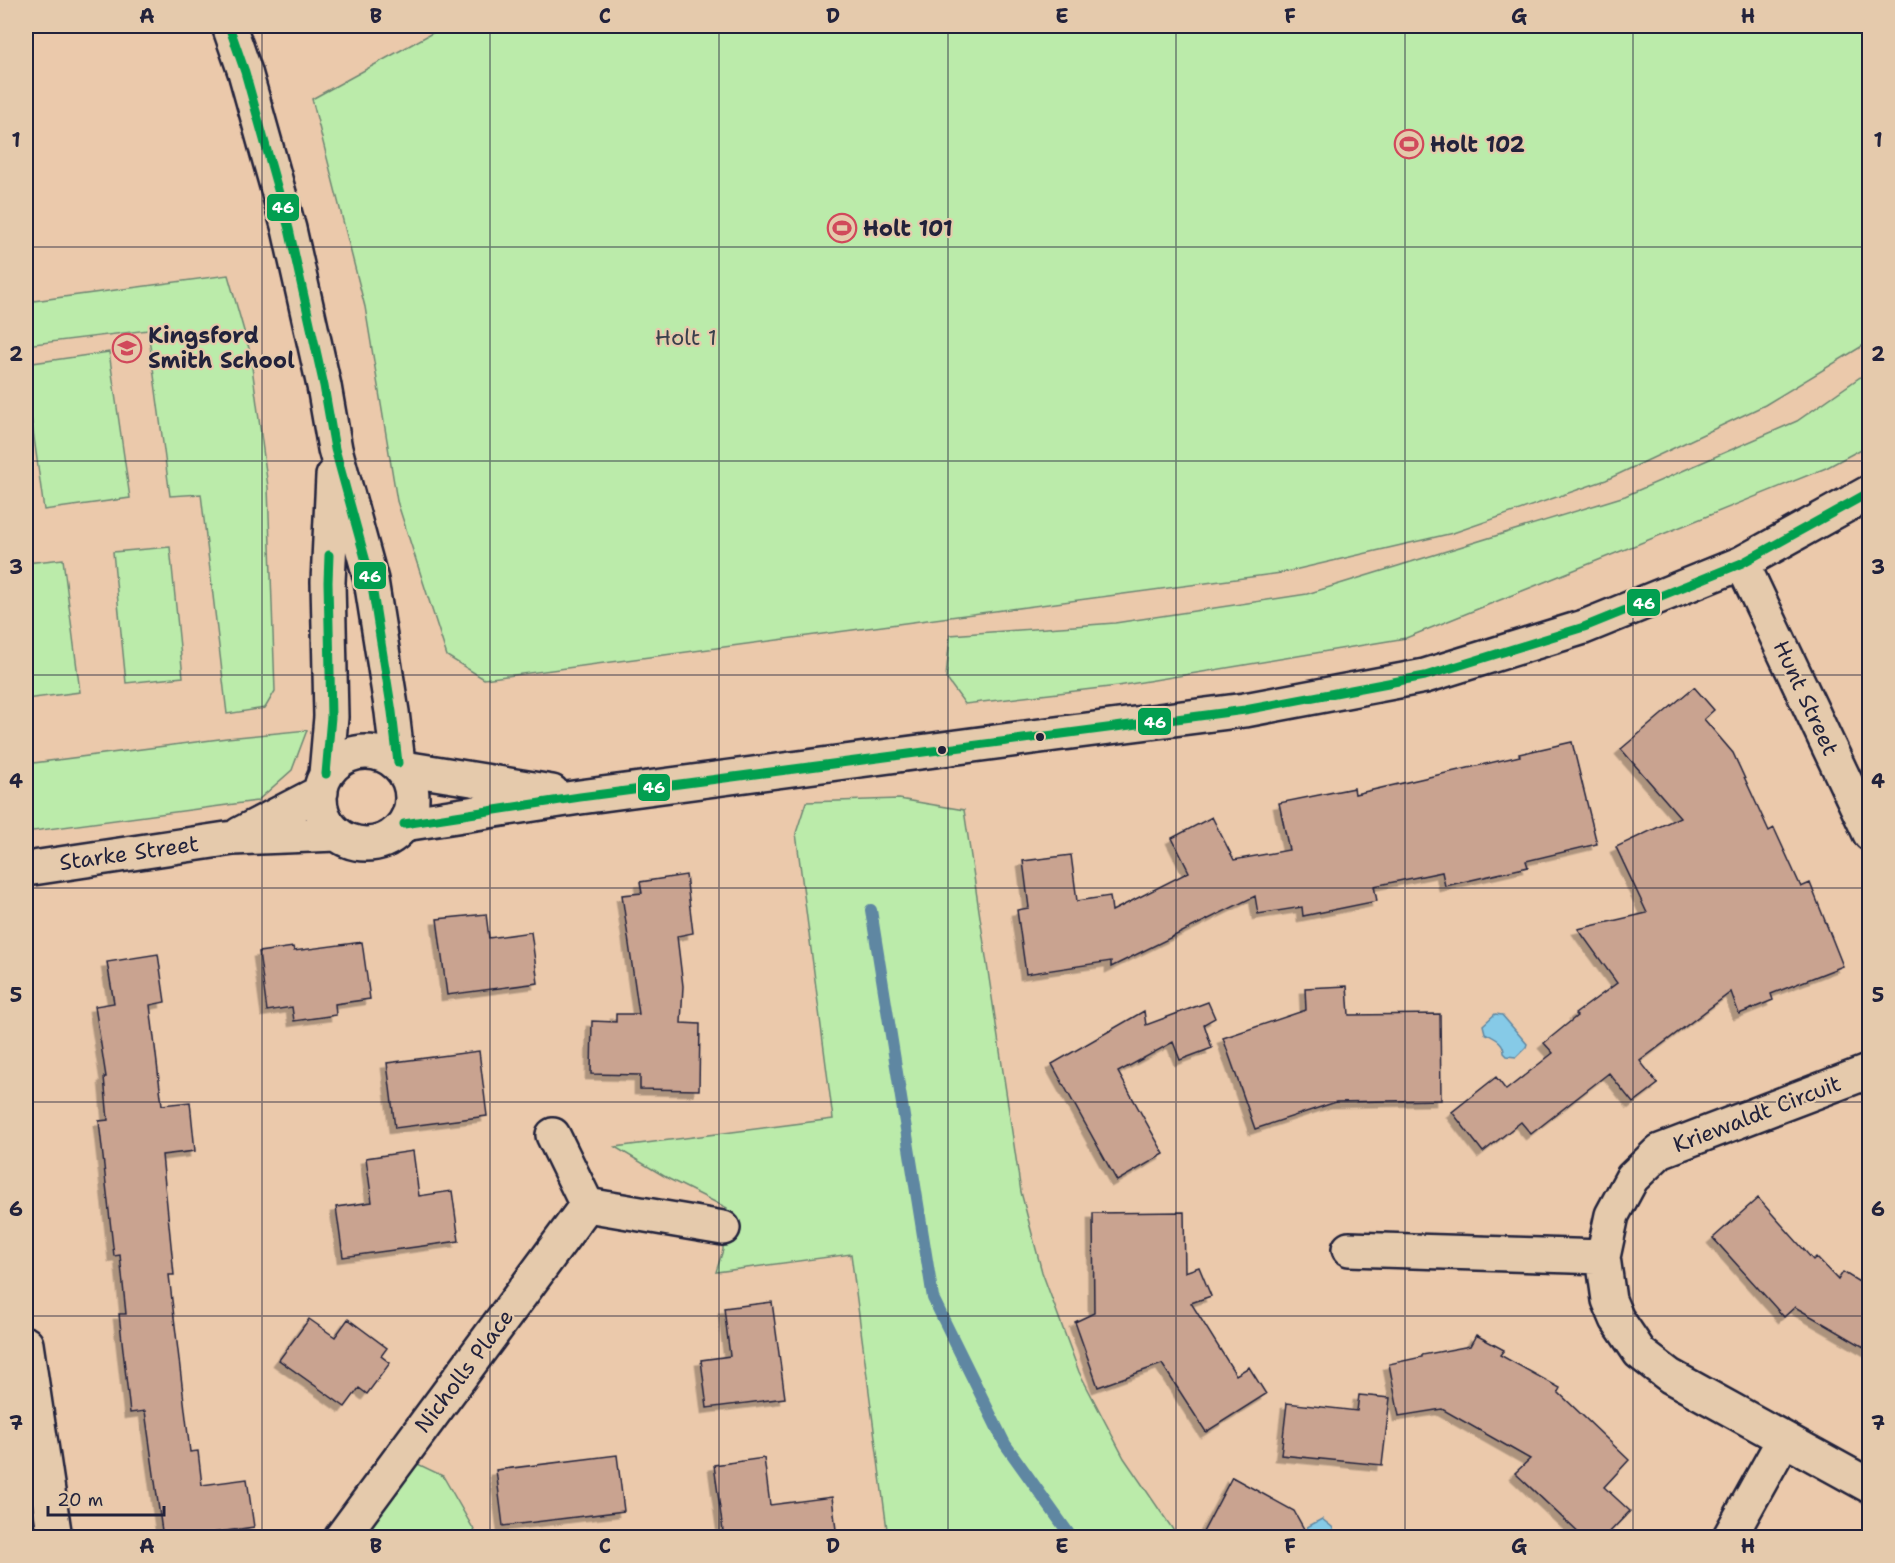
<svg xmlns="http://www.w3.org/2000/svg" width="1895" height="1563" viewBox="0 0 1895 1563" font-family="'Shantell Sans',sans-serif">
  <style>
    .green { fill: #bbebaa; stroke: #6e8672; stroke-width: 1.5 }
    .water { fill: #86cae7; stroke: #5e87a2; stroke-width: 1.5 }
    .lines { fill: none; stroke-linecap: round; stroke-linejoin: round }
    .stream { stroke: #5e87a2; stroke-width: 12 }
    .building { fill: #c9a390; stroke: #22223b; stroke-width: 1.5; filter: url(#shadow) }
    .minor-casing { stroke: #22223b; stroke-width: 38 }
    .minor { stroke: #e5caac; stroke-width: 33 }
    .bus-1-casing { stroke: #e5caac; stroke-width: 14 }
    .bus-1 { stroke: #029f50; stroke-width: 9 }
    .grid { fill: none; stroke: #22223b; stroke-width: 1.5; stroke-opacity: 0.55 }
    .bus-dot { fill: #22223b; stroke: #e5caac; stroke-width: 2 }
    .labels { text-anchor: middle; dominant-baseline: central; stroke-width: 4.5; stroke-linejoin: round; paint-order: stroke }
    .poi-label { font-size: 22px; font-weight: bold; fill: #22223b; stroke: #e5caac; text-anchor: start }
    .park-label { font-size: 22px; fill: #39404c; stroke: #e5caac }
    .street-label { font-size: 22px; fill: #22223b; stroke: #e5caac }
    .line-badge { stroke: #e5caac; stroke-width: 2 }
    .badge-label { font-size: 16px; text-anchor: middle; font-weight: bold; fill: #fff }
    .neatline { fill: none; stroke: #22223b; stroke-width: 2 }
    .grid-label { font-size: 20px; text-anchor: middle; font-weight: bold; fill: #22223b }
  </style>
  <defs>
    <filter id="shadow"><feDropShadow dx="-5.5" dy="5.5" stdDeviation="0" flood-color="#0004"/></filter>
  </defs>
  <rect width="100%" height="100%" fill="#ebc9ab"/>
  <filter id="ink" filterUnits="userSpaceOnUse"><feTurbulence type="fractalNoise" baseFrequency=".0167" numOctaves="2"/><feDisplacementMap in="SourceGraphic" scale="12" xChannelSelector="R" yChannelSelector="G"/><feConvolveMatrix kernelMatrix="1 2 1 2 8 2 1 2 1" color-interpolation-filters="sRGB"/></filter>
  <g filter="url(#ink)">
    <path class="green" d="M 445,26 L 1869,26 L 1869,342 L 1765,405 L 1606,480 L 1453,533 L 1281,573 L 484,679 L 447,656 L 397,501 L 365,307 L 312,99 Z
      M 228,275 L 250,352 L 268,487 L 275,691 L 265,708 L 227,714 L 201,494 L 170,496 L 148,330 L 26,345 L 26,302 Z
      M 109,352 L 130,498 L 44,510 L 26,380 L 26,364 Z
      M 1869,371 L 1869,445 L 1826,468 L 1406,638 L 1118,686 L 965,704 L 946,678 L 950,635 L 1115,623 L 1307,594 L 1625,496 L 1797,421 Z
      M 170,547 L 183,677 L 126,683 L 113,552 Z
      M 63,559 L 80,692 L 26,699 L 26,563 Z
      M 307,730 L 292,770 L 257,801 L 26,832 L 26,764 L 227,738 Z
      M 899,799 L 964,810 L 1021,1192 L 1042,1272 L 1079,1372 L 1124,1458 L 1178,1537 L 888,1537 L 851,1254 L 716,1272 L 723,1250 L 723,1228 L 727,1208 L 669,1179 L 615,1147 L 833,1119 L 796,833 L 806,802 Z
      M 401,1456 L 443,1476 L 478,1537 L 341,1538 Z"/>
    <path class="water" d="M 1495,1014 L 1502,1015 L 1527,1044 L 1526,1047 L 1516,1057 L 1507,1056 L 1504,1053 C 1504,1041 1494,1038 1485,1033 L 1483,1025 Z
      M 1322,1519 L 1332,1527 L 1337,1537 L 1312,1537 L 1307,1527 Z"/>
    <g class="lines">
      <path class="stream" d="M 871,910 L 933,1298 L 1005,1444 L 1072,1538"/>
    </g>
    <path class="building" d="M 1694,687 L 1714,710 L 1704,719 L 1733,753 L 1769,831 L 1774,828 L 1801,887 L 1810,883 L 1843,966 L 1771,994 L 1773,1000 L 1739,1014 L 1731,992 L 1640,1061 L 1658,1084 L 1633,1103 L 1609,1073 L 1531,1134 L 1521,1122 L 1483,1152 L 1452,1112 L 1496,1077 L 1506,1090 L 1553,1053 L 1544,1043 L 1577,1016 L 1575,1014 L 1617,983 L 1578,929 L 1647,913 L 1616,847 L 1680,817 L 1621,749 Z
      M 1572,742 L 1597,844 L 1526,861 L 1528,867 L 1445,886 L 1442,872 L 1374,886 L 1377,901 L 1303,916 L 1302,907 L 1258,914 L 1255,896 L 1111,967 L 1111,961 L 1026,974 L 1017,910 L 1029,908 L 1023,861 L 1071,855 L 1077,901 L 1110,896 L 1112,911 L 1189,872 L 1172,838 L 1212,817 L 1234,860 L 1289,850 L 1279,803 L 1354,788 L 1355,794 L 1520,756 L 1519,754 Z
      M 686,875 L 693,933 L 677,936 L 683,986 L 681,1023 L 700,1024 L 699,1090 L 640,1089 L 640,1075 L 591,1074 L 592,1021 L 616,1022 L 616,1014 L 639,1014 L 622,895 L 642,893 L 640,882 Z
      M 486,914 L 489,938 L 531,932 L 538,983 L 447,995 L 437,919 Z
      M 362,942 L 370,999 L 335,1004 L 336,1015 L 294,1021 L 292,1007 L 267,1011 L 259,952 L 293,947 L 294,951 Z
      M 158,954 L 165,1002 L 150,1005 L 162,1105 L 190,1102 L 195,1151 L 162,1155 L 174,1275 L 169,1275 L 190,1452 L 198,1451 L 202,1485 L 247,1479 L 254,1527 L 176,1538 L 163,1538 L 145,1411 L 130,1413 L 119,1314 L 126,1314 L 120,1255 L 114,1256 L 99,1121 L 108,1120 L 104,1077 L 106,1077 L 95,1006 L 114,1003 L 107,962 Z
      M 1347,986 L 1349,1015 L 1440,1014 L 1441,1100 L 1336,1102 L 1255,1129 L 1223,1038 L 1306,1010 L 1305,988 Z
      M 1208,1002 L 1215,1018 L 1204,1024 L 1212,1048 L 1180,1060 L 1173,1042 L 1118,1072 L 1164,1154 L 1117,1181 L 1052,1064 L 1144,1011 L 1146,1025 Z
      M 479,1051 L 487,1116 L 395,1128 L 387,1063 Z
      M 413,1151 L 419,1196 L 452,1191 L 459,1241 L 343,1257 L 336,1207 L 372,1202 L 366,1158 Z
      M 1758,1198 L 1813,1260 L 1816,1257 L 1838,1280 L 1843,1272 L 1869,1288 L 1869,1350 L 1795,1307 L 1784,1317 L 1713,1238 Z
      M 1184,1212 L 1185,1272 L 1199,1267 L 1211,1296 L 1191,1303 L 1236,1375 L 1249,1367 L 1266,1394 L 1206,1432 L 1162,1364 L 1098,1387 L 1075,1322 L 1094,1313 L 1093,1213 Z
      M 772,1302 L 785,1398 L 707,1408 L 701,1360 L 730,1356 L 724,1308 Z
      M 309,1319 L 335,1337 L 348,1319 L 387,1348 L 381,1356 L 390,1363 L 367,1394 L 359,1388 L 345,1407 L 279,1360 Z
      M 1476,1335 L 1504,1350 L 1500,1355 L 1560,1388 L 1558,1392 L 1629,1460 L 1604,1487 L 1630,1511 L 1604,1538 L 1584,1538 L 1515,1473 L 1530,1459 L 1442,1409 L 1399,1416 L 1389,1364 L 1422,1357 L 1422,1355 L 1470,1346 Z
      M 1359,1395 L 1390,1398 L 1382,1465 L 1281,1455 L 1287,1403 L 1357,1411 Z
      M 617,1455 L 624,1511 L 503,1526 L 496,1470 Z
      M 764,1458 L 770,1505 L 832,1497 L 837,1538 L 724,1538 L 714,1465 Z
      M 1232,1477 L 1294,1511 L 1309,1538 L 1200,1538 Z"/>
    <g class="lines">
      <g class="minor-casing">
        <path id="minor" d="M 229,26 L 245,72 L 289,229 L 324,386 L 335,449 L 371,580 L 392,712 L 398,763
          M 1742,563 L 1870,834
          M320 798a46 46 0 1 1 92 0a46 46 0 1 1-92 0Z
          M 404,768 L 552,792
          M 326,774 L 331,717 L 328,582 L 333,476
          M 404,824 L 580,797 L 1063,733 L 1245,710 L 1425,676 L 1584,627 L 1742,563 L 1870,492
          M 240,834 L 321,792
          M 26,869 L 233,838 L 337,834
          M 553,1135 L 587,1205
          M 1349,1249 L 1603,1257 L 1612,1215 L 1632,1178 L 1660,1151 L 1870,1071
          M 1603,1257 L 1609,1300 L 1617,1319 L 1640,1353 L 1670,1376 L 1870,1486
          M 26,1344 L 55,1538
          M 341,1538 L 587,1205 L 723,1228
          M 1729,1538 L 1784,1439"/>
      </g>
      <use href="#minor" class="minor"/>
      <g class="bus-1-casing">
        <path id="bus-1" d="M 229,26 L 245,72 L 289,229 L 324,386 L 335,449 L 371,580 L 392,712 L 398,763
          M 326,774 L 331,717 L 328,582 L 329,555
          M 404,824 L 580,797 L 1245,710 L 1425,676 L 1584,627 L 1742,563 L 1870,492"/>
      </g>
      <use href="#bus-1" class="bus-1"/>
    </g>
  </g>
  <path class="grid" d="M 262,26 L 262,1538M 490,26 L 490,1538M 719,26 L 719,1538M 948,26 L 948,1538M 1176,26 L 1176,1538M 1405,26 L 1405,1538M 1633,26 L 1633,1538M 26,247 L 1870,247M 26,461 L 1870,461M 26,675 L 1870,675M 26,888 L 1870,888M 26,1102 L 1870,1102M 26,1316 L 1870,1316"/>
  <defs>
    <g id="stadium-ring" transform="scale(1.5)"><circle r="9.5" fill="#e5caac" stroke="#d1495b" stroke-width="1.5"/><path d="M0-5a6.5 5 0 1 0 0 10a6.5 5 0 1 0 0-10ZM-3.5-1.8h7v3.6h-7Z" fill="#d1495b"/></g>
    <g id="school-ring" transform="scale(1.5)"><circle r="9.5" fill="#e5caac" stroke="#d1495b" stroke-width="1.5"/><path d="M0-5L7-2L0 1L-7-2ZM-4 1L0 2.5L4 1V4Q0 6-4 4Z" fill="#d1495b"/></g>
  </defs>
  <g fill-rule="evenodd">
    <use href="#stadium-ring" x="1409" y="144"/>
    <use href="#stadium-ring" x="842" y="228"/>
    <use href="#school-ring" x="127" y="348"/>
  </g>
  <g class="bus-dot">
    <circle cx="1040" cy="737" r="5"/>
    <circle cx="942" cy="750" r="5"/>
  </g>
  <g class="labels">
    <g class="poi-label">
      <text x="1430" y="144">Holt 102</text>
      <text x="863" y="228">Holt 101</text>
      <text x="148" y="335">Kingsford<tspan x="148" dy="25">Smith School</tspan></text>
    </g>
    <g class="park-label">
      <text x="686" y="337">Holt 1</text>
    </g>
    <g class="street-label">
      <text transform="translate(1806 698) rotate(65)">Hunt Street</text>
      <text transform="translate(129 853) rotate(-8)">Starke Street</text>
      <text transform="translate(1757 1114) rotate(-21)">Kriewaldt Circuit</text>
      <text transform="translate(464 1371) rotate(-53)">Nicholls Place</text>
    </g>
  </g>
  <g class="line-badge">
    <rect x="266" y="193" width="34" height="29" rx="6" fill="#029f50"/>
    <rect x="353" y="561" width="34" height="29" rx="6" fill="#029f50"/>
    <rect x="1626" y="588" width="35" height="29" rx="6" fill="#029f50"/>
    <rect x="1137" y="707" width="35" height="29" rx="6" fill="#029f50"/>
    <rect x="637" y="773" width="34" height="29" rx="6" fill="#029f50"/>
  </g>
  <g class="badge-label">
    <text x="283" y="213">46</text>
    <text x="370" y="582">46</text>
    <text x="1644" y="609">46</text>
    <text x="1155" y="728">46</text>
    <text x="654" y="793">46</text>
  </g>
  <rect width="1895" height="1563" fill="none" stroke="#e5caac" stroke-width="66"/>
  <path d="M48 1506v9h116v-9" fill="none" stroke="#22223b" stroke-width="3"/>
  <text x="57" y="1506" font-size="18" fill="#22223b" stroke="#e5caac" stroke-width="4.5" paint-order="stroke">20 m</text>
  <rect x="33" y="33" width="1829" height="1497" class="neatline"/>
  <g class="grid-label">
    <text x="147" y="23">A</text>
    <text x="376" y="23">B</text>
    <text x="605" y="23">C</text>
    <text x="833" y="23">D</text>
    <text x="1062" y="23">E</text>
    <text x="1290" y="23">F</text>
    <text x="1519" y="23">G</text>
    <text x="1748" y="23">H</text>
    <text x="16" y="147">1</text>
    <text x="1878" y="147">1</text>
    <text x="16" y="361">2</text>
    <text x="1878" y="361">2</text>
    <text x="16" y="574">3</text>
    <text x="1878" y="574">3</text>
    <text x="16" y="788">4</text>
    <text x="1878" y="788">4</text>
    <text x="16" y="1002">5</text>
    <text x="1878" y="1002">5</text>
    <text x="16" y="1216">6</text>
    <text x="1878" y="1216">6</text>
    <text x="16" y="1430">7</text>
    <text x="1878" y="1430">7</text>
    <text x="147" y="1553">A</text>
    <text x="376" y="1553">B</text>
    <text x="605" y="1553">C</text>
    <text x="833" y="1553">D</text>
    <text x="1062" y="1553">E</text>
    <text x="1290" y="1553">F</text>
    <text x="1519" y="1553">G</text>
    <text x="1748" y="1553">H</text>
  </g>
</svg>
